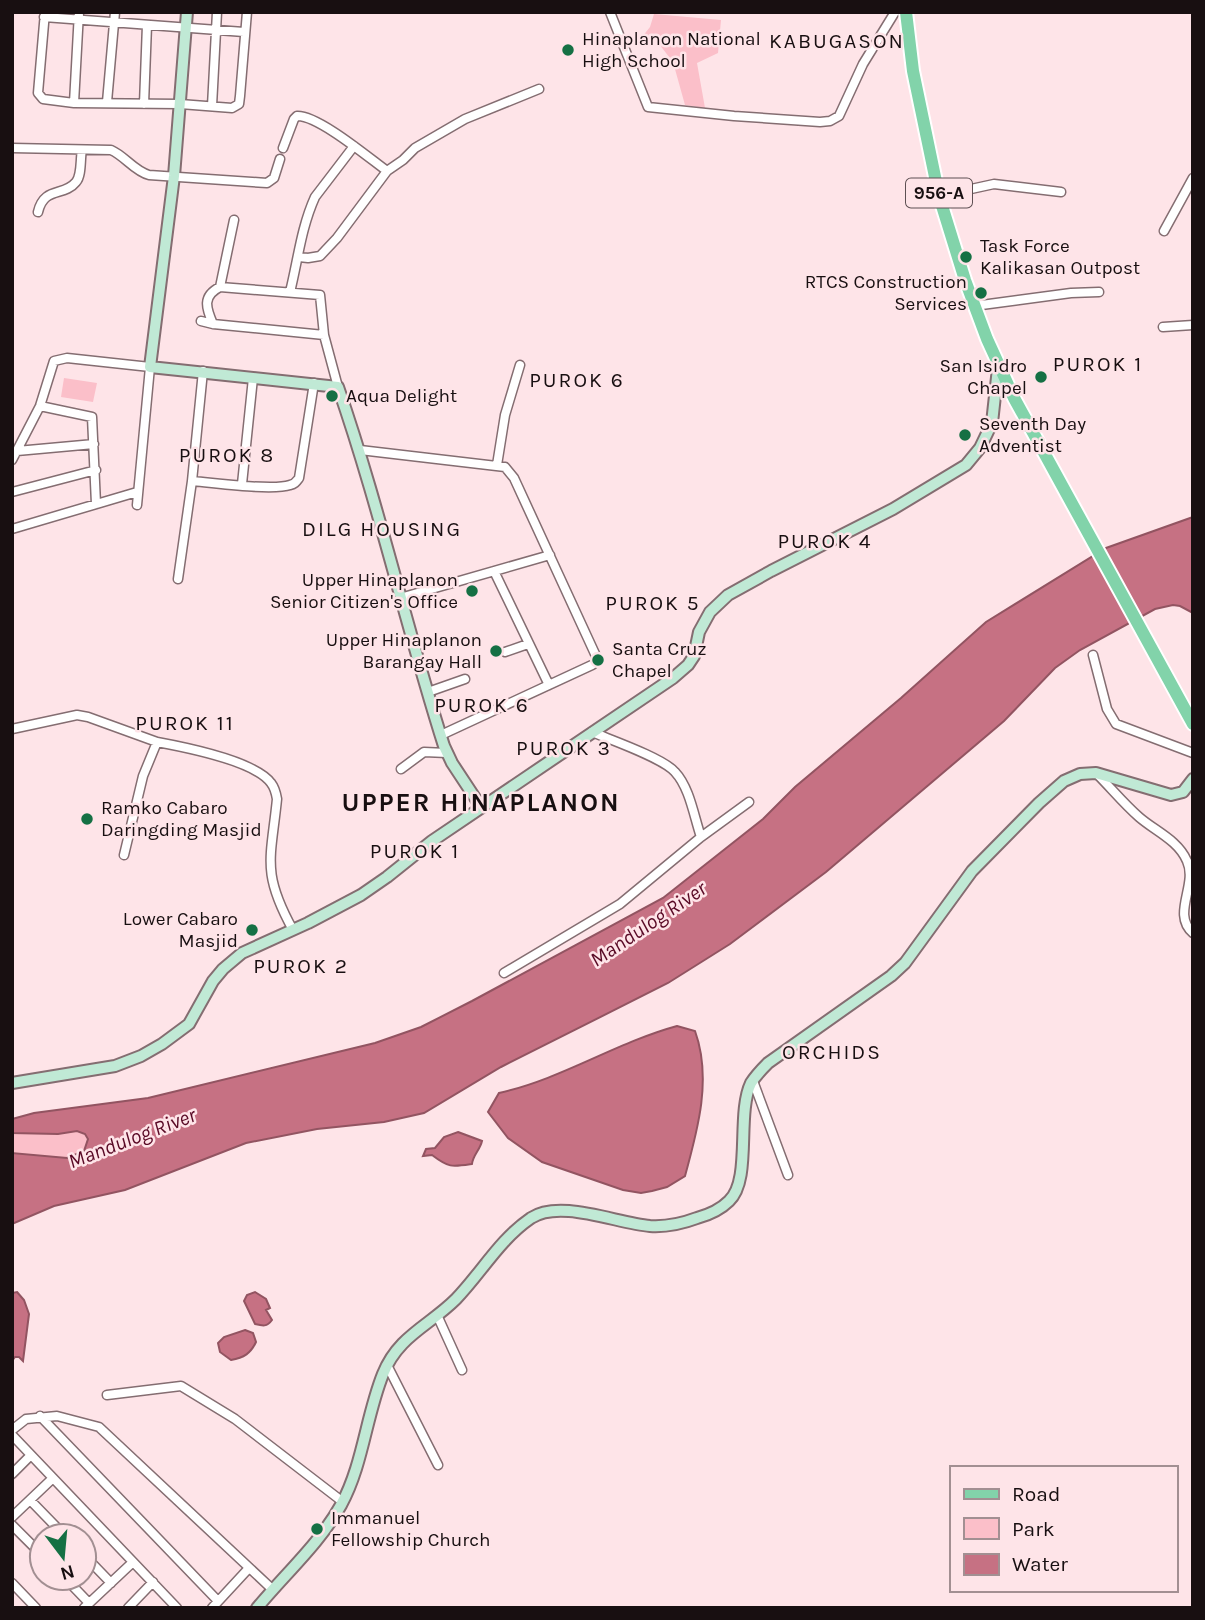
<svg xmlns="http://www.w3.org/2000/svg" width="1205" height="1620" viewBox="0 0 1205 1620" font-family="Karla,sans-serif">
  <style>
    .green { fill: #fbbfc9 }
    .water { fill: #c67183; stroke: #925461; stroke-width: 2 }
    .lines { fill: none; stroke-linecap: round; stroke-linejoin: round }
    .street-casing { stroke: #846d71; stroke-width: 11 }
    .secondary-casing { stroke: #846d71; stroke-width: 14 }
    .primary-casing { stroke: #fff; stroke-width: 16 }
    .street { stroke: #fff; stroke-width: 8 }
    .secondary { stroke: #c0e9d5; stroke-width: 10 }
    .primary { stroke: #82d3aa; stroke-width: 12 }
    .poi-dot { fill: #157044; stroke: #fee4e8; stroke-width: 2.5 }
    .labels { text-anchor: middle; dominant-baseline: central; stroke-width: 5; stroke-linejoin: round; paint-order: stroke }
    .shield { fill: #fee4e8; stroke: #5d4f52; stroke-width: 2 }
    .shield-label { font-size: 18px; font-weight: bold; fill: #180f11 }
    .poi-label { font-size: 19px; fill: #180f11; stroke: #fee4e8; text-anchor: start }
    .neighbourhood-label { font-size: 21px; letter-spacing: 2px; fill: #180f11; stroke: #fee4e8 }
    .water-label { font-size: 21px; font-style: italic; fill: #590925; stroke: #fee4e8 }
    .district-label { font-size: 26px; font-weight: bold; letter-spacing: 2px; fill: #180f11; stroke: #fee4e8 }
  </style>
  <rect width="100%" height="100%" fill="#fee4e8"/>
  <path class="green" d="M 654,14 L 721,20 L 718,53 L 697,63 L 705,108 L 685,105 L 673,62 L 659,44 L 638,42 L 650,27 Z
    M 64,378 L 97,383 L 93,402 L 61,397 Z
    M 77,1131 L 87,1136 C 95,1171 30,1153 12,1153 L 12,1133 Z"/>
  <path class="water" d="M 1193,517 L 1193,613 L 1180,606 L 1173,605 L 1155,609 L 1080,650 L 1055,668 L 1004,721 L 826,872 L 730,944 L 668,983 L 501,1067 L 424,1113 L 384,1122 L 317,1129 L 246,1143 L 125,1190 L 54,1206 L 12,1224 L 12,1153 L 67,1158 L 84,1151 L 88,1139 L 85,1134 L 77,1131 L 58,1134 L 12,1133 L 12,1119 L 34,1113 L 148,1098 L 375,1043 L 421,1027 L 472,1001 L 663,898 L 763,819 L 795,787 L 901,698 L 986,622 L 1106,548 Z
    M 677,1026 L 695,1031 C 712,1078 698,1129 685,1176 L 667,1187 L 652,1191 L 641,1193 L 623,1190 L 542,1162 L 508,1138 L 488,1112 L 499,1093 C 562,1079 615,1043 677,1026 Z
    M 458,1132 L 482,1141 C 480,1150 473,1155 472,1164 C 452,1167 449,1168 432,1155 L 423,1156 L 426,1149 L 435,1148 L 444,1137 Z
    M 17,1292 L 24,1300 L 29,1314 L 23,1361 L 19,1357 L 15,1357 L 12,1361 L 12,1293 Z
    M 255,1292 L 266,1299 L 270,1308 L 266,1310 L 272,1320 C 267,1327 263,1326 255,1324 L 244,1301 L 247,1295 Z
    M 245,1330 L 253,1333 L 256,1342 C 251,1353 244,1358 231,1360 L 220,1352 L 218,1343 L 224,1337 Z"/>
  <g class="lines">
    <g class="street-casing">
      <path id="street" d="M 45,12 L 38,93 L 43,99 L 74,103 L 180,104 L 232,108 L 239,104 L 240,96 L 247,12
        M 610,12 L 648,107 L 734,116 L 820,122 L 830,121 L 839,116 L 863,64 L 895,12
        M 44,17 L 244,32
        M 107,102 L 115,12
        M 74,103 L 79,12
        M 144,104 L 147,25
        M 212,106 L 217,12
        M 12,148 L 111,150 C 125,156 134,171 149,175 L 267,183 L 274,178 L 280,159
        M 283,148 L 294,119 L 297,116 C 318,115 369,158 387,171
        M 939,196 L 994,184 L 1061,192
        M 38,212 C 44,186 64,197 76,182 C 82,175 80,159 82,150
        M 1164,231 L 1193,178
        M 299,257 L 308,258 L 320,256 L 337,238 L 387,171 L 403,160 L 415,148 L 465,119 L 539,89
        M 220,287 L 320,295 L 324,335 L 338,387
        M 290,292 C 298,260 301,228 315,197 L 354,146
        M 974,306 L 1071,293 L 1099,292
        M 201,321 L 213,324 L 324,335
        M 213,324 C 206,308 202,296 220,287 L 234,220
        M 1163,327 L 1193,325
        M 40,406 L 92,417 L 96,504
        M 360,450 L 505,467 L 514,478 L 596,656 L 596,662 L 592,665 L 441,735
        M 17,451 L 94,444
        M 12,460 L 40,406 L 54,361 L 67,358 L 150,367 L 137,505
        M 497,465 L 505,415 L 520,365
        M 192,481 C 213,483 273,491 290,485 C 295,484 296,482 299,478 L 314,383
        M 242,484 L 253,378
        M 12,492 L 96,470
        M 12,529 L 137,492
        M 494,571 L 549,685
        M 178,579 L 192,481 L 203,371
        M 400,598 L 550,555
        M 505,652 L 528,644
        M 1093,655 L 1107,709 L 1116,724 L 1193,753
        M 428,692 L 465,679
        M 12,729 L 77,715 L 88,717 L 157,742
        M 592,732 C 611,740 663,758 675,772 C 690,788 694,817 701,837
        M 401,769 L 424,752 L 447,753
        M 1097,774 C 1111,788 1124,804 1139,817 C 1155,831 1178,840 1187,861 C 1198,885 1171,914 1193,933
        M 124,855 L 143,776 L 157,742 C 184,747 255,761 271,783 C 275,788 276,793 277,799 C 271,859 261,872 293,930
        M 504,973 L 620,904 L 701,837 L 749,802
        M 753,1081 L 788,1175
        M 437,1315 L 462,1370
        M 387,1365 L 438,1465
        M 107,1395 L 181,1386 L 235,1419 L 343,1502
        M 40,1416 L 218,1601
        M 12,1430 L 26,1419 L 57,1416 L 99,1427 L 272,1589
        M 12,1435 L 177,1608
        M 12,1474 L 31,1455
        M 31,1501 L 65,1536
        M 12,1517 L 53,1478
        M 12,1525 L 42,1555
        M 84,1555 L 111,1583
        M 65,1578 L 89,1603
        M 12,1583 L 36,1608
        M 84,1608 L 133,1562
        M 128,1608 L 153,1582
        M 212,1608 L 249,1568"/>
    </g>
    <g class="secondary-casing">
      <path id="secondary" d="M 187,12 L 174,176 L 150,367 L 338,387 C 379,505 406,627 444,746 L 452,763 L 481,807
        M 12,1083 L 115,1066 L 141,1056 L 162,1044 L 189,1024 L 213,981 L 223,969 L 242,953 L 308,923 L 361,895 L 387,877 L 432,841 L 673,678 L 688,665 L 694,656 L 699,632 L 710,612 L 728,595 L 771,571 L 893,509 L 966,465 L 980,448 L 992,423 L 998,368
        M 257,1608 C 285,1574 320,1543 341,1505 C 363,1465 366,1416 383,1374 C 398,1336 429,1326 456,1299 C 482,1272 499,1240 531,1218 C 560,1199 616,1223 650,1226 C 666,1227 681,1224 697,1218 C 708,1215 721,1209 729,1201 C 752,1180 736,1114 751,1083 C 756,1075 762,1069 768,1063 L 891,976 L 905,963 L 972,871 L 1039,803 L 1064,781 L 1080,774 L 1096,773 L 1171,795 L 1183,792 L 1193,779"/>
    </g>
    <g class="primary-casing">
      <path id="primary" d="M 906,12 L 913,71 L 939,196 L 965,280 L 987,339 L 1014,398 L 1193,724"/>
    </g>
    <use href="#street" class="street"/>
    <use href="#secondary" class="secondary"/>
    <use href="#primary" class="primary"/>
  </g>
  <g class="poi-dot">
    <circle cx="568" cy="50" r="7"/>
    <circle cx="966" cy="257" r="7"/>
    <circle cx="981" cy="293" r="7"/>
    <circle cx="1041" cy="377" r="7"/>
    <circle cx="332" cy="396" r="7"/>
    <circle cx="965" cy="435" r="7"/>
    <circle cx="472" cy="591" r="7"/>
    <circle cx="496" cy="651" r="7"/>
    <circle cx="598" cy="660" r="7"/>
    <circle cx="87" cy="819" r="7"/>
    <circle cx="252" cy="930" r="7"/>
    <circle cx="317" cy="1529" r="7"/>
  </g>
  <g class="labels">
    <rect class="shield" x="906" y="178.5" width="66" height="29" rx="5"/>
    <g class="shield-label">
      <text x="939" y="193">956-A</text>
    </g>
    <g class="poi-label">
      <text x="582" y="39">Hinaplanon National<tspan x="582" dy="22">High School</tspan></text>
      <text x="980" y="246">Task Force<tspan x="980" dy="22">Kalikasan Outpost</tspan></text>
      <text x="967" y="282" text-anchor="end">RTCS Construction<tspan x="967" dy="22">Services</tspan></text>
      <text x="1027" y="366" text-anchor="end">San Isidro<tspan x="1027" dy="22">Chapel</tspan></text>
      <text x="346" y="396">Aqua Delight</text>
      <text x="979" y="424">Seventh Day<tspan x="979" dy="22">Adventist</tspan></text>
      <text x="458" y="580" text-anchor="end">Upper Hinaplanon<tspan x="458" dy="22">Senior Citizen's Office</tspan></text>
      <text x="482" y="640" text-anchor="end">Upper Hinaplanon<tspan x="482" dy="22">Barangay Hall</tspan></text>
      <text x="612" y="649">Santa Cruz<tspan x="612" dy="22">Chapel</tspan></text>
      <text x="101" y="808">Ramko Cabaro<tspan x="101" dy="22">Daringding Masjid</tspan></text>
      <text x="238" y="919" text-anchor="end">Lower Cabaro<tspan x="238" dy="22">Masjid</tspan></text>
      <text x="331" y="1518">Immanuel<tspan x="331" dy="22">Fellowship Church</tspan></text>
    </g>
    <g class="neighbourhood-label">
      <text x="837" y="41">KABUGASON</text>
      <text x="1098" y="364">PUROK 1</text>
      <text x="577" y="380">PUROK 6</text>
      <text x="227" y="455">PUROK 8</text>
      <text x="382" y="529">DILG HOUSING</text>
      <text x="825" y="541">PUROK 4</text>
      <text x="653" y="603">PUROK 5</text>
      <text x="482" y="705">PUROK 6</text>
      <text x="185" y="723">PUROK 11</text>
      <text x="564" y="748">PUROK 3</text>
      <text x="415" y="851">PUROK 1</text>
      <text x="301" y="966">PUROK 2</text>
      <text x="832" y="1052">ORCHIDS</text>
    </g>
    <g class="water-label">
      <text transform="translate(648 924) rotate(-34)">Mandulog River</text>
      <text transform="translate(132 1138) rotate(-21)">Mandulog River</text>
    </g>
    <g class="district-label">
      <text x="481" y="802">UPPER HINAPLANON</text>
    </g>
  </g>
  <rect width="1205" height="1620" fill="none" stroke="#180f11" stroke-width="28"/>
  <rect x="950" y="1466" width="228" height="126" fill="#fee4e8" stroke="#a28f92" stroke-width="2"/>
  <rect x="964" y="1489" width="35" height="10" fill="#82d3aa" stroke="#a28f92" stroke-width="2"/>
  <text x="1012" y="1501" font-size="21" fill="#180f11">Road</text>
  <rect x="964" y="1518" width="35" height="21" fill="#fbbfc9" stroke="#a28f92" stroke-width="2"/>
  <text x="1012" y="1536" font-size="21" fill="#180f11">Park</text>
  <rect x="964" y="1554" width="35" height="21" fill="#c67183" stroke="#a28f92" stroke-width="2"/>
  <text x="1012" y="1571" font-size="21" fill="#180f11">Water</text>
  <g transform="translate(63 1557) rotate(164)"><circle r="33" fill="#fee4e8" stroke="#a28f92" stroke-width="2"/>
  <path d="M0-5L12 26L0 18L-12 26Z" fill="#157044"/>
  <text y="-10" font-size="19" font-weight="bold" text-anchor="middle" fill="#180f11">N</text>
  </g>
</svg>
